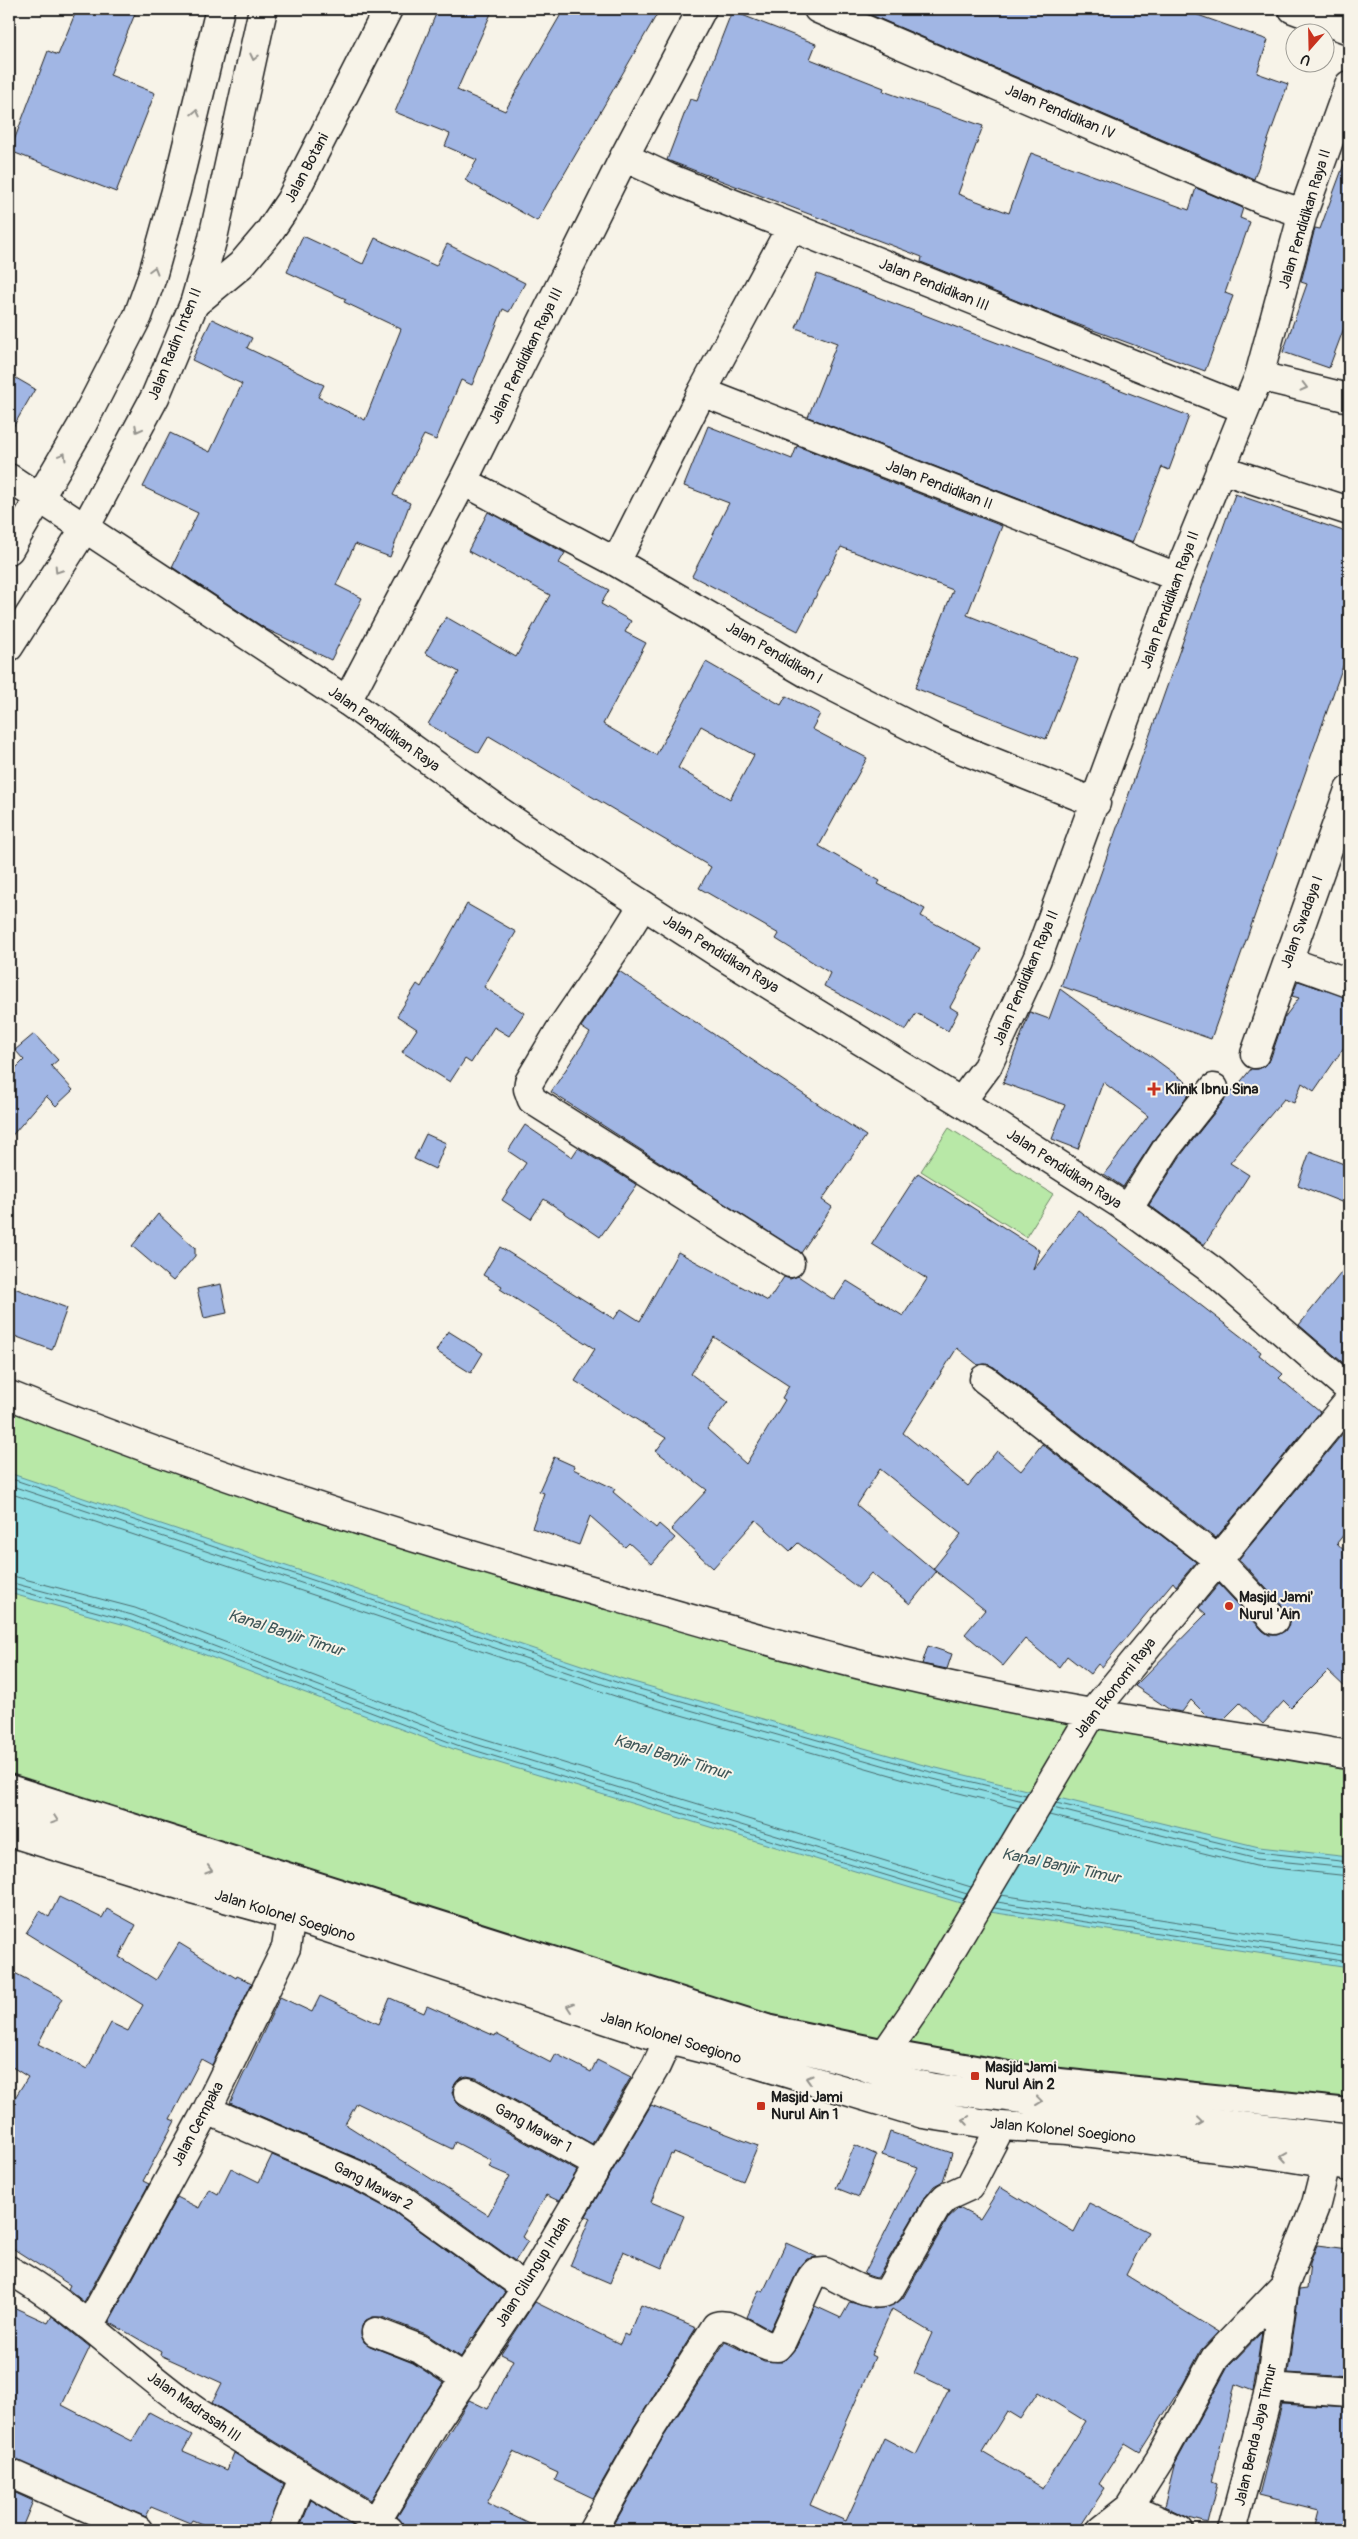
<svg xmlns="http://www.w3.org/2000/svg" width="1358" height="2539" viewBox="0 0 1358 2539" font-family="Pangolin,sans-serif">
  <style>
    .green { fill: #b8e8a7; stroke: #6a8262 }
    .water { fill: #8ddee4; stroke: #609094 }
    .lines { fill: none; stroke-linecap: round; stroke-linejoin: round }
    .shore { stroke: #496a6c; stroke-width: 1 }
    .building { fill: #a1b6e4; stroke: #1c1c1c; fill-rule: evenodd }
    .pedestrian-casing { stroke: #1c1c1c; stroke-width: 28 }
    .minor-casing { stroke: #1c1c1c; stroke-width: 31 }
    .tertiary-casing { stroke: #1c1c1c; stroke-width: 31 }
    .primary-casing { stroke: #1c1c1c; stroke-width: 31 }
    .pedestrian { stroke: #f7f3e8; stroke-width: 24 }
    .minor { stroke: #f7f3e8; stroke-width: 28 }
    .tertiary { stroke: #f7f3e8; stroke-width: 28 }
    .primary { stroke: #f7f3e8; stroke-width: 28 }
    .oneway { stroke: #94928c }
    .poi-dot { fill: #c8321e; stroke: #f7f3e8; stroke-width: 2 }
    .labels { text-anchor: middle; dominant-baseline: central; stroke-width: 4; stroke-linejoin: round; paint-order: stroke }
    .street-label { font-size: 15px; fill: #1c1c1c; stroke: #f7f3e8 }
    .poi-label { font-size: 15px; font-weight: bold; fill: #1c1c1c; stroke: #f7f3e8; text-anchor: start }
    .water-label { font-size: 16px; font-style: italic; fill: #3e5658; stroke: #f7f3e8 }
  </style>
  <rect width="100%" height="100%" fill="#f7f3e8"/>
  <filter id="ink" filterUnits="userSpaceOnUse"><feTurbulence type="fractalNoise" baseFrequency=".02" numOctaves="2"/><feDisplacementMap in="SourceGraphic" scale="10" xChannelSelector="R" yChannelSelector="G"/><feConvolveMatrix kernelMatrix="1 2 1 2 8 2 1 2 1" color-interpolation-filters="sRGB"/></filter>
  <g filter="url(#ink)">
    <path class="green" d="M 949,1128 L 1053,1194 L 1026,1237 L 921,1171 Z
      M 9,1394 L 501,1565 L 1093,1712 L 1349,1755 L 1349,2139 L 934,2088 L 9,1804 Z"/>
    <path class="water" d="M 9,1473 L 623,1679 L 920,1764 L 1259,1847 L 1349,1857 L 1349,1967 L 990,1912 L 456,1750 L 129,1626 L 9,1593 Z"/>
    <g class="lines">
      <path class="shore" d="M 9,1478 L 622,1684 L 919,1769 L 1026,1795
        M 9,1485 L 620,1690 L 917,1775 L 1023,1801
        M 9,1493 L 618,1697 L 915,1782 L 1019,1808
        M 9,1575 L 135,1608 L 462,1732 L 971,1887
        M 9,1582 L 132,1615 L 459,1739 L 967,1894
        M 9,1588 L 131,1621 L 457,1745 L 964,1899
        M 1056,1803 L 1258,1852 L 1349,1862
        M 1053,1808 L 1257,1859 L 1349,1868
        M 1049,1815 L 1256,1866 L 1349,1876
        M 1001,1895 L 1349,1948
        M 997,1902 L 1349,1956
        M 994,1908 L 1349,1962"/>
    </g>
    <path class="building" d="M 77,9 L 137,9 L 110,75 L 155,93 L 116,192 L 10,151 L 48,51 L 58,55 Z
      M 438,9 L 493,9 L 457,90 L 505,111 L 564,9 L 660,9 L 537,221 L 465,180 L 477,160 L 445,146 L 450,134 L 395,112 Z
      M 857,9 L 1181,9 L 1268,40 L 1257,73 L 1288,84 L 1254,179 Z
      M 732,11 L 816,44 L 810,59 L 884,88 L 883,91 L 983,126 L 958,194 L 1009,213 L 1031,153 L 1189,210 L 1196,188 L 1243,208 L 1240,218 L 1250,222 L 1225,293 L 1233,296 L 1205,371 L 1052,315 L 921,262 L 922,257 L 667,160 L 690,99 L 697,101 Z
      M 1347,156 L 1349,157 L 1349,330 L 1344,328 L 1329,368 L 1283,352 L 1307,284 L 1301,282 L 1315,228 L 1320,229 Z
      M 303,236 L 363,264 L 375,238 L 436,266 L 447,244 L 525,283 L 509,312 L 503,309 L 472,385 L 461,380 L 436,440 L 424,435 L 393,495 L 410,503 L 390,557 L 355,544 L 336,585 L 362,598 L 331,660 L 266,629 L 172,567 L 198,513 L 143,487 L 170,433 L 210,452 L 242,384 L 192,360 L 212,319 L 252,338 L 247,348 L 324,385 L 318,397 L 365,420 L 401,329 L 344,302 L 346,299 L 287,272 Z
      M 817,274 L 1189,416 L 1169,470 L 1162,467 L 1132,543 L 808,417 L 837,343 L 796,328 Z
      M 9,374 L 35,389 L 9,434 Z
      M 708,426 L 792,459 L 797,446 L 1002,526 L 967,615 L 1078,659 L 1046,739 L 915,688 L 953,590 L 841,547 L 798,631 L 692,576 L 729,503 L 684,486 Z
      M 1235,494 L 1349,533 L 1349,649 L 1211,1039 L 1061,986 Z
      M 488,512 L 565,553 L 559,563 L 609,590 L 601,604 L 631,621 L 625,632 L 646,643 L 603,724 L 656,755 L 706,662 L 781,705 L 786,696 L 820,714 L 812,729 L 867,758 L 819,846 L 880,881 L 878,884 L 925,909 L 921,916 L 982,949 L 950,1007 L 958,1012 L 948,1031 L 916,1013 L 906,1030 L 824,986 L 830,973 L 776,939 L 779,934 L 699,888 L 711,867 L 489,736 L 479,753 L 428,724 L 459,672 L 425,653 L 446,617 L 516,657 L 550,595 L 468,551 ZM 701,726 L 754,755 L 730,799 L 678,768 Z
      M 467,904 L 516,932 L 484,987 L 524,1013 L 509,1036 L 494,1027 L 471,1063 L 465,1059 L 450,1082 L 402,1052 L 417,1029 L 397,1016 L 417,984 L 421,987 Z
      M 619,971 L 866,1136 L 822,1200 L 832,1207 L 801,1253 L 551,1092 L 590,1033 L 581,1027 Z
      M 1298,981 L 1349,998 L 1349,1040 L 1314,1091 L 1302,1083 L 1294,1103 L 1284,1099 L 1230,1163 L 1249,1175 L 1204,1245 L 1149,1205 L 1181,1155 L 1226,1098 L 1229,1088 L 1233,1091 L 1251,1069 L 1258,1069 L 1265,1066 L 1270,1060 L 1284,1018 L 1299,998 L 1292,996 Z
      M 1060,989 L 1194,1088 L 1155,1138 L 1123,1187 L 1104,1174 L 1148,1116 L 1103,1082 L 1078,1149 L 1052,1139 L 1065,1105 L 1003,1083 L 1030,1012 L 1049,1019 Z
      M 34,1034 L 58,1060 L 51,1066 L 73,1090 L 56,1106 L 46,1096 L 9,1139 L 9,1075 L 24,1060 L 15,1050 Z
      M 525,1125 L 572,1157 L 578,1148 L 637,1185 L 600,1237 L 544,1199 L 531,1219 L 502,1200 L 526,1163 L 508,1151 Z
      M 426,1134 L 446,1143 L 435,1169 L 414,1159 Z
      M 1310,1151 L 1349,1166 L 1349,1205 L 1298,1185 Z
      M 918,1173 L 1039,1250 L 1033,1270 L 1078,1210 L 1261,1352 L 1259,1355 L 1283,1374 L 1279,1378 L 1320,1412 L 1216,1538 L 994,1367 L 986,1364 L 978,1365 L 957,1348 L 903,1433 L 968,1486 L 997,1451 L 1021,1471 L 1042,1444 L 1196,1562 L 1176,1586 L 1173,1582 L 1102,1667 L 1098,1664 L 1090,1674 L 1067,1656 L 1059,1667 L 1025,1639 L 1003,1666 L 965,1634 L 985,1610 L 933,1569 L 961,1534 L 880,1469 L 857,1505 L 936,1572 L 910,1604 L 871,1573 L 858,1588 L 798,1543 L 790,1551 L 756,1520 L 713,1568 L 671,1529 L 707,1490 L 656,1451 L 666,1438 L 575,1381 L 595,1349 L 500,1289 L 502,1286 L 483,1275 L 500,1247 L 614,1319 L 621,1309 L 640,1321 L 678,1252 L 768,1301 L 784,1277 L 790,1279 L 798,1276 L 834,1300 L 847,1281 L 903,1316 L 927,1279 L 872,1244 ZM 714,1337 L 789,1386 L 782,1398 L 785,1400 L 746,1464 L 707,1429 L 728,1402 L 691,1374 Z
      M 158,1214 L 195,1248 L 195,1256 L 173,1281 L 132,1246 Z
      M 1349,1263 L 1349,1368 L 1299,1325 Z
      M 221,1284 L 227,1313 L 204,1318 L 197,1289 Z
      M 9,1286 L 67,1308 L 52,1350 L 9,1334 Z
      M 448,1331 L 483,1353 L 471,1373 L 436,1351 Z
      M 1344,1432 L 1349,1436 L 1349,1528 L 1337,1543 L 1349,1556 L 1349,1691 L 1328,1671 L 1291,1708 L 1284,1701 L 1263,1724 L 1240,1703 L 1224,1719 L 1207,1716 L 1191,1700 L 1182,1712 L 1170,1710 L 1135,1686 L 1206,1614 L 1199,1608 L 1219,1584 L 1263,1631 L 1269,1635 L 1277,1635 L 1285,1631 L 1289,1624 L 1289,1616 L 1286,1610 L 1239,1559 Z
      M 554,1457 L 574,1466 L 573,1469 L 615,1489 L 613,1492 L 656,1528 L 659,1524 L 675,1538 L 652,1564 L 629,1543 L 625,1547 L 590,1516 L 579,1545 L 532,1528 L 544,1493 L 539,1491 Z
      M 928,1646 L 952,1654 L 947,1669 L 922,1664 Z
      M 59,1897 L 102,1918 L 107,1909 L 136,1925 L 119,1957 L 156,1980 L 179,1943 L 236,1978 L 237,1976 L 252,1983 L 212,2065 L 201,2059 L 170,2119 L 175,2121 L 143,2181 L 149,2184 L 84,2302 L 68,2289 L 70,2285 L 9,2246 L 9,2107 L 28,2077 L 9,2065 L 9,1970 L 62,1998 L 38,2044 L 87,2069 L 111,2023 L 128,2031 L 143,2005 L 26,1933 L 40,1911 L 49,1917 Z
      M 320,1996 L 379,2024 L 390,1998 L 424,2013 L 427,2006 L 495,2036 L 496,2034 L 551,2063 L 556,2054 L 591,2072 L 597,2060 L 631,2077 L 592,2144 L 476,2078 L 467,2076 L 460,2078 L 455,2084 L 452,2093 L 455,2100 L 460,2106 L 577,2171 L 559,2201 L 546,2195 L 522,2237 L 528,2241 L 515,2261 L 410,2185 L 366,2162 L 230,2103 L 280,1997 L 312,2012 ZM 357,2103 L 452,2149 L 455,2142 L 492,2161 L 489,2167 L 510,2176 L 488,2215 L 345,2124 Z
      M 651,2105 L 758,2146 L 743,2181 L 674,2152 L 673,2155 L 671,2154 L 651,2202 L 684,2216 L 662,2268 L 623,2251 L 610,2283 L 570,2266 L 590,2218 L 586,2216 Z
      M 890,2132 L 952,2153 L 943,2181 L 934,2186 L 923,2200 L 878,2277 L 876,2278 L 864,2274 L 918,2167 L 882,2155 Z
      M 855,2145 L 877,2155 L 859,2197 L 836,2188 Z
      M 272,2155 L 353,2190 L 394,2212 L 505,2292 L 473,2338 L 472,2337 L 461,2357 L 426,2334 L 382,2317 L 373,2317 L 366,2320 L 362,2326 L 361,2335 L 364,2342 L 370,2346 L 413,2363 L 443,2383 L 371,2500 L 212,2403 L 222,2383 L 160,2355 L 161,2352 L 109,2322 L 177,2197 L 199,2208 L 209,2189 L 218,2194 L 231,2168 L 259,2182 Z
      M 1000,2187 L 1074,2232 L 1089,2203 L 1148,2232 L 1126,2275 L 1218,2332 L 1201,2350 L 1183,2384 L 1140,2452 L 1125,2443 L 1099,2484 L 1105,2488 L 1078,2530 L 611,2530 L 661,2441 L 725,2342 L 764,2361 L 782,2362 L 796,2348 L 815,2306 L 841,2318 L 850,2302 L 875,2309 L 895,2304 L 903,2298 L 949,2217 L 959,2208 L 980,2219 ZM 892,2309 L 932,2333 L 914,2373 L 949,2389 L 916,2455 L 884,2438 L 846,2521 L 810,2505 L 875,2357 L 871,2355 ZM 1038,2392 L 1085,2421 L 1043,2488 L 982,2452 L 1007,2411 L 1020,2419 Z
      M 786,2243 L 817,2257 L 807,2259 L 799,2268 L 770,2330 L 747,2317 L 759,2290 L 763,2292 Z
      M 1317,2245 L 1349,2249 L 1349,2377 L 1288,2373 L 1299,2290 L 1307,2289 L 1310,2263 Z
      M 535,2302 L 620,2344 L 624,2334 L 628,2336 L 641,2305 L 696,2328 L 635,2425 L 593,2498 L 555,2480 L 558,2473 L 513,2452 L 487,2503 L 542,2530 L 405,2530 L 402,2522 L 397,2517 L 469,2400 L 488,2409 L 513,2360 L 501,2354 Z
      M 9,2305 L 48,2323 L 52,2316 L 90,2347 L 62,2405 L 132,2441 L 149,2412 L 192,2435 L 183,2451 L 227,2470 L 234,2453 L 284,2484 L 267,2530 L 217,2530 L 192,2520 L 190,2523 L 151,2507 L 146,2517 L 9,2458 Z
      M 1262,2332 L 1253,2391 L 1235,2384 L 1212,2482 L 1217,2484 L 1207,2523 L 1189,2518 L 1164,2506 L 1174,2466 L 1228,2367 Z
      M 1282,2404 L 1349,2408 L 1349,2530 L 1314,2530 L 1319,2510 L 1259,2495 Z
      M 9,2490 L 33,2501 L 21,2530 L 9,2530 Z
      M 311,2500 L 358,2529 L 358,2530 L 299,2530 Z"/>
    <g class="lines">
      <g class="pedestrian-casing">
        <path id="pedestrian" d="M 9,1787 L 767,2027 L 886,2052 L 1031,2078 L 1349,2111"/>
      </g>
      <g class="minor-casing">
        <path id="minor" d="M 818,9 L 1263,200 L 1303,213
          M 1293,9 L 1349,30
          M 624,157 L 669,178 L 1245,409
          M 194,304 L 241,265 L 269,232 L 290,201 L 388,9
          M 1259,376 L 1349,398
          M 702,392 L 1177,577
          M 1220,469 L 1349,511
          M 463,481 L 616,562 L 810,675 L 938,740 L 1096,803
          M 616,562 L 702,392 L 791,227
          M 347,701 L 463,481 L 624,157 L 702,9
          M 643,905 L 618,945 L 560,1030 L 529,1082 L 528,1089 L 532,1100 L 790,1263
          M 1288,961 L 1349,983
          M 1255,1054 L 1349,790
          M 961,1102 L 987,1067 L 1037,959 L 1177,577 L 1259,376 L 1303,213 L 1349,85
          M 1128,1209 L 1168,1146 L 1214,1088
          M 984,1379 L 1217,1559 L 1274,1620
          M 9,1395 C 204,1474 403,1537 605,1594 C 725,1629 848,1665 970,1690 C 1096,1716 1223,1734 1349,1755
          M 886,2052 L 919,2004 L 1093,1712 L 1349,1401
          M 468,2092 L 597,2164
          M 207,2110 L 360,2176 L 402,2199 L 526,2288
          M 9,2270 C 78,2308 132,2367 197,2412 L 389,2530
          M 89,2326 L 207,2110 L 286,1948 L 291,1916
          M 376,2332 L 420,2349 L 466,2379
          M 1270,2387 L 1349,2393
          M 9,2473 L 138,2530
          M 1129,2508 L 1179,2530
          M 376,2522 L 436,2421 L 526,2288 L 656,2066 L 668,2040 L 674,2017
          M 282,2530 L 303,2478
          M 593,2530 L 648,2433 L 716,2326 C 737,2321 756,2347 777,2347 L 782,2341 L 811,2278 L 815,2273 L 825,2272 C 842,2279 873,2302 889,2290 L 936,2208 L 946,2197 L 970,2186 L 1001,2126
          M 1101,2530 L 1129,2508 L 1160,2459 L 1215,2358 L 1284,2286
          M 1232,2530 L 1270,2387 L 1284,2286 L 1316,2204 L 1332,2141"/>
      </g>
      <g class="tertiary-casing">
        <path id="tertiary" d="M 9,478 L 347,701 L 499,811 L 539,838 L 729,960 L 961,1102 L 1128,1209 L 1213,1271 L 1349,1389"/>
      </g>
      <g class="primary-casing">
        <path id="primary" d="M 9,550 L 81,427 L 138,316 L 152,277 L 176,191 L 220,9
          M 9,647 L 85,528 L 155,397 L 194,304 L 213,238 L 263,9
          M 9,1804 L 124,1843 L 674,2014 L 852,2062 L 909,2082 L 934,2088 L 1349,2139
          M 9,1832 L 192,1889 L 291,1916 L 668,2040 L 727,2055 L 923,2114 L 1001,2126 L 1068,2130 L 1268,2154 L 1349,2167"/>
      </g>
      <use href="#pedestrian" class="pedestrian"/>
      <use href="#minor" class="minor"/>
      <use href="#tertiary" class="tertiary"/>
      <use href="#primary" class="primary"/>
    </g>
    <defs><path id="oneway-chevron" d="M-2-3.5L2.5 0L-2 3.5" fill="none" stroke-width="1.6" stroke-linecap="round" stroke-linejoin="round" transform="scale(1.25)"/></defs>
    <g class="oneway">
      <use href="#oneway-chevron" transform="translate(254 57) rotate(103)"/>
      <use href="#oneway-chevron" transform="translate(196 113) rotate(-77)"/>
      <use href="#oneway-chevron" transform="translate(154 270) rotate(-74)"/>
      <use href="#oneway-chevron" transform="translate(1304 387) rotate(14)"/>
      <use href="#oneway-chevron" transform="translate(138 429) rotate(118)"/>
      <use href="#oneway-chevron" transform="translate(63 456) rotate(-59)"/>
      <use href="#oneway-chevron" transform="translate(58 570) rotate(123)"/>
      <use href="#oneway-chevron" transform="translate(55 1820) rotate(19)"/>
      <use href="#oneway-chevron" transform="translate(209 1870) rotate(17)"/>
      <use href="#oneway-chevron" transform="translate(570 2007) rotate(-161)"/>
      <use href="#oneway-chevron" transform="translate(809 2079) rotate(-163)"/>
      <use href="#oneway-chevron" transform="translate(1039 2101) rotate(7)"/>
      <use href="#oneway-chevron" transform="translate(966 2120) rotate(-171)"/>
      <use href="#oneway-chevron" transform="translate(1200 2122) rotate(7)"/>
      <use href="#oneway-chevron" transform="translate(1284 2157) rotate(-171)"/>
    </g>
  </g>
  <g class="poi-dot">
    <path d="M1151.5 1081.5h5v5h5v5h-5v5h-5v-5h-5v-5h5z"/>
    <circle cx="1229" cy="1606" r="5"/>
    <rect x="970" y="2071" width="10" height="10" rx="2.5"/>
    <rect x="756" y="2101" width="10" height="10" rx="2.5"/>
  </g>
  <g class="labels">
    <g class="street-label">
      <text transform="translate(1060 112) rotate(23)">Jalan Pendidikan IV</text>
      <text transform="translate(307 168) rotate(-62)">Jalan Botani</text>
      <text transform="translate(1305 219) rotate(-73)">Jalan Pendidikan Raya II</text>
      <text transform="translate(934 285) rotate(22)">Jalan Pendidikan III</text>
      <text transform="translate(175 344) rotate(-68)">Jalan Radin Inten II</text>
      <text transform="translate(526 356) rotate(-64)">Jalan Pendidikan Raya III</text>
      <text transform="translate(939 485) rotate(21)">Jalan Pendidikan II</text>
      <text transform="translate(1170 600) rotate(-70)">Jalan Pendidikan Raya II</text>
      <text transform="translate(774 653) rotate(30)">Jalan Pendidikan I</text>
      <text transform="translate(384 729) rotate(36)">Jalan Pendidikan Raya</text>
      <text transform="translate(1302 922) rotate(-70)">Jalan Swadaya I</text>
      <text transform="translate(721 954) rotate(32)">Jalan Pendidikan Raya</text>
      <text transform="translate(1026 978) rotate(-67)">Jalan Pendidikan Raya II</text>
      <text transform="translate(1064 1169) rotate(33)">Jalan Pendidikan Raya</text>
      <text transform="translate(1115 1688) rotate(-52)">Jalan Ekonomi Raya</text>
      <text transform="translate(285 1916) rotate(17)">Jalan Kolonel Soegiono</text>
      <text transform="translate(671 2038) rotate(17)">Jalan Kolonel Soegiono</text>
      <text transform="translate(198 2124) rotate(-62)">Jalan Cempaka</text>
      <text transform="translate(533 2128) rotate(29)">Gang Mawar 1</text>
      <text transform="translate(1063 2131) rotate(6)">Jalan Kolonel Soegiono</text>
      <text transform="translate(373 2186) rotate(28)">Gang Mawar 2</text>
      <text transform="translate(533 2272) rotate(-58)">Jalan Cilungup Indah</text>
      <text transform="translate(194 2407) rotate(35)">Jalan Madrasah III</text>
      <text transform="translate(1256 2435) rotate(-77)">Jalan Benda Jaya Timur</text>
    </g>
    <g class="poi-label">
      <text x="1165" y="1089">Klinik Ibnu Sina</text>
      <text x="1239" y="1597">Masjid Jami'<tspan x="1239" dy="17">Nurul 'Ain</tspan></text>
      <text x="985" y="2067">Masjid Jami<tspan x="985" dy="17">Nurul Ain 2</tspan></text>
      <text x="771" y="2097">Masjid Jami<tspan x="771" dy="17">Nurul Ain 1</tspan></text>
    </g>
    <g class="water-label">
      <text transform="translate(286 1633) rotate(18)">Kanal Banjir Timur</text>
      <text transform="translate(672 1757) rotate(17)">Kanal Banjir Timur</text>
      <text transform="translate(1061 1866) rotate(12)">Kanal Banjir Timur</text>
    </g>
  </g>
  <rect width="1358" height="2539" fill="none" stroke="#f7f3e8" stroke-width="30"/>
  <rect x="15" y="15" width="1328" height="2509" fill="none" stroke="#1c1c1c" stroke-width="2" filter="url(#ink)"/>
  <g transform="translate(1310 48) rotate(200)"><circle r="24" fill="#f7f3e8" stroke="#9f9d96"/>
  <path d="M0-4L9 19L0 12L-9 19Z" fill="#c8321e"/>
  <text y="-8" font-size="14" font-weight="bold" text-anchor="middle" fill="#1c1c1c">U</text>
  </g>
</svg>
